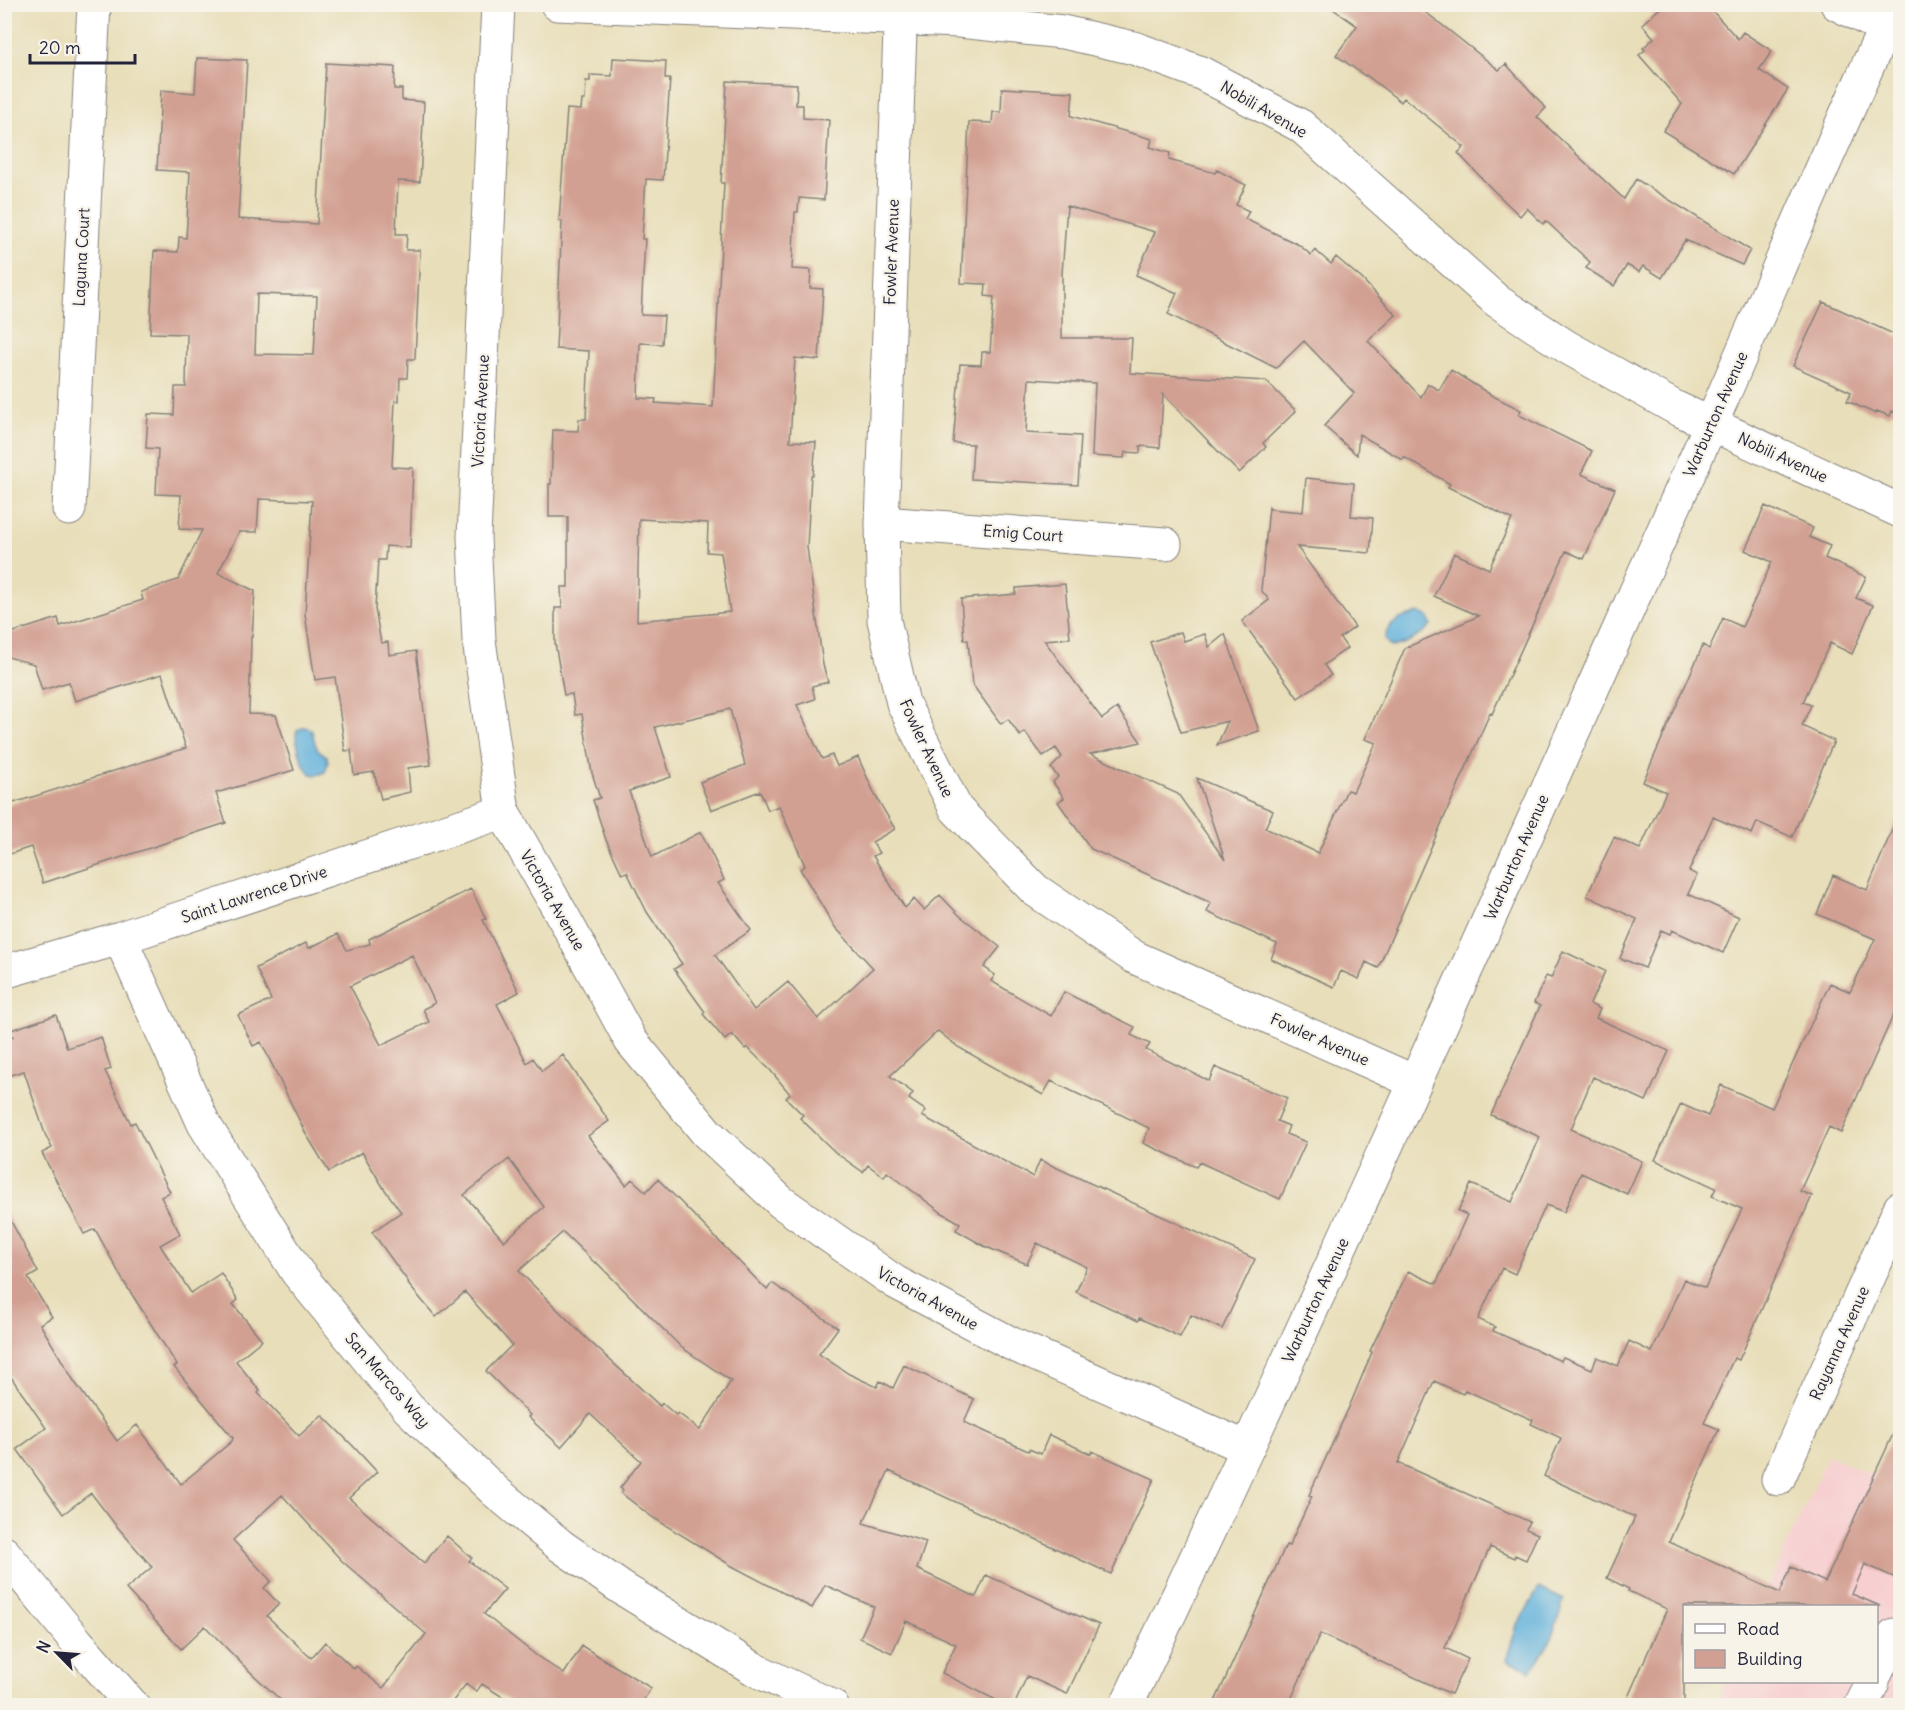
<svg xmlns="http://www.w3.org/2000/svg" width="1905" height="1710" viewBox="0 0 1905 1710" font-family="Delius,sans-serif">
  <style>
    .built { fill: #f7cfd1 }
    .water { fill: #60b1db; stroke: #416a8b; stroke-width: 1.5 }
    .building { fill: #d2a093; fill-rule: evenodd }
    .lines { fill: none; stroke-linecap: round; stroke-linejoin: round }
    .minor-casing { stroke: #85807a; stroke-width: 35 }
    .minor { stroke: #fff; stroke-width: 33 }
    .labels { text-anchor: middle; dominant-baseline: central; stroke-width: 4.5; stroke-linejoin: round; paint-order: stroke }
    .street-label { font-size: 16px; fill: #22223b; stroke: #f7f3e8 }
  </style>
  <rect width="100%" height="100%" fill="#f7f3e8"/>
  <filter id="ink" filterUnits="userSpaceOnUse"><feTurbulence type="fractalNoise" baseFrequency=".0167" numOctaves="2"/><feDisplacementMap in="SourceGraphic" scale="12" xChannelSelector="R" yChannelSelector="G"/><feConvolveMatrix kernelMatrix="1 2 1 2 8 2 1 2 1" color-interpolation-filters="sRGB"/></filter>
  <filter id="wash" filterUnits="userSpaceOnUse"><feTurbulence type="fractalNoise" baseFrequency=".008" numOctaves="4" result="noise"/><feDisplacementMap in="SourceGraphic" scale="24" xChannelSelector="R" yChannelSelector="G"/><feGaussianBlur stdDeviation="1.35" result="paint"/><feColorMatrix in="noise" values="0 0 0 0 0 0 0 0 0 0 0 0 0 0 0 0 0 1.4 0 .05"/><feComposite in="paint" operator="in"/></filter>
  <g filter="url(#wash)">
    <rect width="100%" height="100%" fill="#e8deb9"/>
    <path class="built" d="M 1828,1455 L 1900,1488 L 1900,1705 L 1715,1706 L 1726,1682 L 1876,1682 L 1876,1606 L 1759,1606 Z"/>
    <path class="water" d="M 1418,613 L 1427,616 L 1431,625 C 1420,637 1408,644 1391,647 L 1385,640 C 1386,623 1402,617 1418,613 Z
      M 305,727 L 311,729 C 317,743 311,747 327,756 L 328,763 L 325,772 C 321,774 316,776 311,774 C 303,770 294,738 297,730 Z
      M 1539,1588 L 1564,1600 L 1551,1640 L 1531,1671 L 1506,1660 L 1517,1626 Z"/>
    <g id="blocks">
      <path class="building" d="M 1326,4 L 1413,4 L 1432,17 L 1499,70 L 1506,64 L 1546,108 L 1537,117 L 1624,199 L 1636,179 L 1750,250 L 1742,265 L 1685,240 L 1662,278 L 1643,266 L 1639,272 L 1627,265 L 1614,286 L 1586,268 L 1590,262 L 1546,221 L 1543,224 L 1527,208 L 1520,216 L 1491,188 L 1458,153 L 1464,147 L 1404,98 L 1401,102 L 1366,75 L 1365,76 L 1336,55 L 1357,26 Z
        M 1665,4 L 1706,4 L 1738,39 L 1743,32 L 1772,51 L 1759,70 L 1788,89 L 1734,174 L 1663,131 L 1682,104 L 1639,55 L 1645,50 L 1643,48 L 1654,38 L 1642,24 Z
        M 197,58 L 247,60 L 238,219 L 317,224 L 326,63 L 395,67 L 394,89 L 402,89 L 402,100 L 424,102 L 420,182 L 398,181 L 396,234 L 407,234 L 406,250 L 420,250 L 415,359 L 408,359 L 407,378 L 400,378 L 399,401 L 395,401 L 392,467 L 413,468 L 410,548 L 386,546 L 385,560 L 378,560 L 375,609 L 381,643 L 388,642 L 389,655 L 416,651 L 431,765 L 408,768 L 410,792 L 381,799 L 374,772 L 354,775 L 351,750 L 345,751 L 335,677 L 315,680 L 305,614 L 312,501 L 259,499 L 257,532 L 239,532 L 218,573 L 255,591 L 252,637 L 251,637 L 249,714 L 276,715 L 294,770 L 216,793 L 226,823 L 43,883 L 31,847 L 4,856 L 4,806 L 186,748 L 162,674 L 75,701 L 69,682 L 42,690 L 34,664 L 4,656 L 4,635 L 58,618 L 60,626 L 143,600 L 141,592 L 178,580 L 202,530 L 179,529 L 181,495 L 156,494 L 158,449 L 146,448 L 148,414 L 174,415 L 175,387 L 186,387 L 187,334 L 150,333 L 154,251 L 178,252 L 179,237 L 186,238 L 190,172 L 157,170 L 161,90 L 195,93 ZM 257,294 L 317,296 L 314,355 L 255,354 Z
        M 613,58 L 666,61 L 665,79 L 670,79 L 663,180 L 646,179 L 642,239 L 645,239 L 641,315 L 664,316 L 662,344 L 640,343 L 638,398 L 656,399 L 655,403 L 713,407 L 724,183 L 721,183 L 727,81 L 797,84 L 796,105 L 803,105 L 803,118 L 829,120 L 824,200 L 799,198 L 798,212 L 795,212 L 792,269 L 811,270 L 810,288 L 823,289 L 819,360 L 795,358 L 790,441 L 816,442 L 813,475 L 811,475 L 807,547 L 823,665 L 828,682 L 812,686 L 815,699 L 797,705 L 822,759 L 832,755 L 837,766 L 858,757 L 875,795 L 895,829 L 872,842 L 879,853 L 873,856 L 905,908 L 914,899 L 924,910 L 940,895 L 959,915 L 1000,947 L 984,967 L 995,975 L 991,981 L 1051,1016 L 1064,992 L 1135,1027 L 1131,1035 L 1150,1044 L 1146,1050 L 1209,1081 L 1215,1067 L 1287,1098 L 1277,1121 L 1289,1126 L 1286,1134 L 1306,1142 L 1280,1199 L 1199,1162 L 1196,1167 L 1143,1143 L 1149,1128 L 1051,1081 L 1043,1095 L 958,1047 L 938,1031 L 890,1076 L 913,1093 L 909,1099 L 926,1111 L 922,1116 L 1033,1177 L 1040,1160 L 1255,1259 L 1222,1329 L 1191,1315 L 1180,1337 L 1139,1318 L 1138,1321 L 1076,1292 L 1087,1267 L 1037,1243 L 1027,1264 L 984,1246 L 956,1230 L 960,1223 L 941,1212 L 887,1172 L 884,1177 L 868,1165 L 863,1172 L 836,1153 L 800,1118 L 803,1115 L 786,1098 L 790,1094 L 771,1071 L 747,1047 L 745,1049 L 732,1034 L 725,1040 L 703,1014 L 705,1012 L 674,969 L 682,964 L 647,912 L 627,872 L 622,874 L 606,840 L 593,800 L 600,798 L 592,773 L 582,714 L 575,715 L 572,694 L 564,695 L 555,643 L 555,608 L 562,608 L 561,587 L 568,587 L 568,517 L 549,517 L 549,484 L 551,484 L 553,430 L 578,431 L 579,419 L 586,419 L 589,351 L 556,349 L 562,221 L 559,221 L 567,109 L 581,110 L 582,100 L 585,100 L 586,81 L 590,81 L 590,75 L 612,76 ZM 639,519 L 708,523 L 707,552 L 721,553 L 730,612 L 637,621 ZM 730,709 L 745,765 L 700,782 L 711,810 L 760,791 L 768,810 L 779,806 L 805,866 L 800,869 L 834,926 L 873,968 L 818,1019 L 788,982 L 754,1010 L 715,955 L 751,930 L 718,883 L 724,880 L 701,832 L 652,857 L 629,791 L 671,777 L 655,727 Z
        M 1002,88 L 1073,92 L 1071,116 L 1152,139 L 1150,147 L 1170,153 L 1169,160 L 1215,173 L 1217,170 L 1246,185 L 1236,205 L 1249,211 L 1245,219 L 1299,245 L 1311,255 L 1315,250 L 1331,264 L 1336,257 L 1362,279 L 1396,315 L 1368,341 L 1421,397 L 1428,384 L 1439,390 L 1451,370 L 1491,395 L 1521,410 L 1519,415 L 1592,451 L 1581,474 L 1615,489 L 1584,559 L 1566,551 L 1492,714 L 1490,713 L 1378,968 L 1366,962 L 1359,979 L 1341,971 L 1334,987 L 1271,959 L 1277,944 L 1207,912 L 1211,903 L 1091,849 L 1058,802 L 1064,798 L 1053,782 L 1058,777 L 1051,768 L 1062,757 L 1056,748 L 1043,756 L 1025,732 L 1020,736 L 1008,719 L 1001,724 L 972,684 L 968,640 L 964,640 L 961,599 L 1016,594 L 1016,588 L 1065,584 L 1070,638 L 1044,640 L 1102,719 L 1117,708 L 1141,742 L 1090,754 L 1178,794 L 1225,860 L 1197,778 L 1273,811 L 1265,828 L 1318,853 L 1347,790 L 1353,792 L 1376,743 L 1365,739 L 1405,648 L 1479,616 L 1434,596 L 1454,553 L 1489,569 L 1512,519 L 1448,487 L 1450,484 L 1404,457 L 1403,460 L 1359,434 L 1357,455 L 1324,426 L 1354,393 L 1304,341 L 1276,368 L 1168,314 L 1177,293 L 1136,275 L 1155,232 L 1067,206 L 1062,274 L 1062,338 L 1132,338 L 1130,373 L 1266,381 L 1296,411 L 1263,443 L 1266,447 L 1239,473 L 1163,394 L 1160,448 L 1140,446 L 1140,453 L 1125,452 L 1124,458 L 1092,456 L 1095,383 L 1029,379 L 1026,433 L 1081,436 L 1078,485 L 971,479 L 973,444 L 953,443 L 960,364 L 981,365 L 982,352 L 990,352 L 994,297 L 985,296 L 986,284 L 961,283 L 969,122 L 992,123 L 993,112 L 1001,112 Z
        M 1823,302 L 1900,337 L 1900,415 L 1892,411 L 1890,416 L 1877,411 L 1876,414 L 1847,401 L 1851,392 L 1793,366 Z
        M 1306,478 L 1354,483 L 1351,516 L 1373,518 L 1370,553 L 1297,547 L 1355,627 L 1340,638 L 1347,648 L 1324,665 L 1331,675 L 1298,698 L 1242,621 L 1269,600 L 1261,590 L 1269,507 L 1270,509 L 1303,512 Z
        M 1765,506 L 1813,528 L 1809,537 L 1830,546 L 1825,558 L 1866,577 L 1856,598 L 1873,605 L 1852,654 L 1830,643 L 1803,702 L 1811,705 L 1802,726 L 1834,741 L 1792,837 L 1757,822 L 1752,834 L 1713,817 L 1689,871 L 1697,875 L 1688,894 L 1739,917 L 1723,953 L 1672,930 L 1670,934 L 1661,930 L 1645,968 L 1620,958 L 1637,919 L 1587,896 L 1614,837 L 1640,849 L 1666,792 L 1643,782 L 1703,645 L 1709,649 L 1723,618 L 1742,627 L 1772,562 L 1745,550 Z
        M 1181,632 L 1184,641 L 1205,634 L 1209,647 L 1225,634 L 1259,731 L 1217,745 L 1228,721 L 1181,732 L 1150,642 Z
        M 1900,811 L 1900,1000 L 1841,1133 L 1829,1127 L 1800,1191 L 1812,1196 L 1739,1360 L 1734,1358 L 1704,1423 L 1719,1429 L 1669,1542 L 1780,1593 L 1791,1567 L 1825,1582 L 1900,1419 L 1900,1580 L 1865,1564 L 1852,1594 L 1880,1606 L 1684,1606 L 1684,1706 L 1624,1706 L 1667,1609 L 1628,1591 L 1629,1589 L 1607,1578 L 1635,1517 L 1544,1476 L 1561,1438 L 1531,1424 L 1533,1420 L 1465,1390 L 1463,1394 L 1434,1381 L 1398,1463 L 1530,1522 L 1526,1529 L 1538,1534 L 1526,1560 L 1515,1555 L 1514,1558 L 1490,1547 L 1445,1648 L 1468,1659 L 1451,1694 L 1320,1634 L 1288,1706 L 1213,1706 L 1286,1545 L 1289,1546 L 1312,1496 L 1309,1495 L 1350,1405 L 1372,1352 L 1370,1351 L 1408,1271 L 1436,1284 L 1467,1215 L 1458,1211 L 1471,1184 L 1512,1202 L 1540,1137 L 1491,1115 L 1540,1006 L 1534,1003 L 1546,976 L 1551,978 L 1563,951 L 1605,971 L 1590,1004 L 1600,1009 L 1596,1018 L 1669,1051 L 1646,1101 L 1593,1077 L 1571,1129 L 1642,1161 L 1627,1194 L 1581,1173 L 1564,1212 L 1546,1205 L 1515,1274 L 1502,1268 L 1478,1319 L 1495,1327 L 1493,1331 L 1561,1361 L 1563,1357 L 1592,1369 L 1597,1357 L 1618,1366 L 1629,1341 L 1652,1352 L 1684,1279 L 1705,1288 L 1742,1209 L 1712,1196 L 1716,1188 L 1655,1160 L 1681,1104 L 1708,1116 L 1721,1085 L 1772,1108 L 1830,983 L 1850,992 L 1875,939 L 1817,914 L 1833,875 L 1867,890 Z
        M 471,889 L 486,919 L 483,920 L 519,992 L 497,1004 L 527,1063 L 533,1058 L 542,1071 L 563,1055 L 609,1121 L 588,1136 L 626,1185 L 632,1179 L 646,1192 L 658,1179 L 767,1290 L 772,1283 L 838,1328 L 819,1354 L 849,1374 L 877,1387 L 880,1381 L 893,1388 L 904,1365 L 974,1399 L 964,1422 L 1028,1451 L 1029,1449 L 1041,1454 L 1049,1435 L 1091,1454 L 1092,1451 L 1154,1479 L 1111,1574 L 889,1471 L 863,1523 L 926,1542 L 917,1569 L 976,1597 L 986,1575 L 1099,1625 L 1067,1694 L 1027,1676 L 1014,1706 L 1008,1706 L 942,1673 L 956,1644 L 906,1621 L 892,1653 L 860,1638 L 874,1607 L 825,1585 L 812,1608 L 732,1566 L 652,1517 L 621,1493 L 623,1490 L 620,1488 L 641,1461 L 590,1414 L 561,1447 L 528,1417 L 530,1415 L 486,1371 L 512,1345 L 465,1292 L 436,1317 L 408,1284 L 409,1283 L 372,1232 L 401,1212 L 383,1187 L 362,1152 L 329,1172 L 306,1134 L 261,1042 L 253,1046 L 238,1015 L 271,1000 L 256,968 L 306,943 L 309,948 L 338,934 L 347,950 L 370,944 L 369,939 ZM 412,955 L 435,1003 L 423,1009 L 429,1022 L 381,1045 L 350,986 ZM 509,1159 L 544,1207 L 504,1241 L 464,1195 ZM 563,1232 L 595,1263 L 596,1262 L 681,1347 L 731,1381 L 700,1430 L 678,1413 L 676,1415 L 662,1403 L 660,1406 L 585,1337 L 519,1271 Z
        M 56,1015 L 67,1048 L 101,1037 L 111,1069 L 105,1071 L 131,1124 L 135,1122 L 170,1192 L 161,1197 L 180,1234 L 160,1245 L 191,1293 L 221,1273 L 238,1300 L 233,1304 L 262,1340 L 236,1361 L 260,1391 L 258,1393 L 299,1436 L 322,1415 L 354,1447 L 377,1472 L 349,1498 L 424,1563 L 447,1536 L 472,1558 L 469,1561 L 505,1589 L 484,1614 L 537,1656 L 564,1674 L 582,1646 L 651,1688 L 640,1706 L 517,1706 L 482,1684 L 476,1692 L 466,1684 L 449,1706 L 287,1706 L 243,1665 L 205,1626 L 181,1649 L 126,1589 L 152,1567 L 114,1523 L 91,1493 L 63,1514 L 17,1449 L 46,1428 L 4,1367 L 4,1208 L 38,1272 L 28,1278 L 52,1317 L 40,1324 L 74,1381 L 117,1441 L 137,1425 L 181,1484 L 232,1441 L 233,1438 L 174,1367 L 177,1365 L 124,1282 L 95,1229 L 84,1234 L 42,1153 L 52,1148 L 45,1134 L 24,1071 L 4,1077 L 4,1039 L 13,1037 L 11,1030 ZM 282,1495 L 342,1561 L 426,1634 L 383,1688 L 356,1666 L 354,1669 L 325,1642 L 311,1658 L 267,1616 L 279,1604 L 264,1588 L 271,1581 L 233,1540 Z"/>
    </g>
  </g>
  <g filter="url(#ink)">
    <use href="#blocks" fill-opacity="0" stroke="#85807a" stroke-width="1.5"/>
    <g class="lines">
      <g class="minor-casing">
        <path id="minor" d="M 498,4 L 474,537 L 479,640 L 503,812 L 565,920 L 631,1041 L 707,1133 L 781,1202 L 895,1282 L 1012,1344 L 1247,1448
          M 557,4 L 959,21 L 1063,32 L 1134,48 L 1201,73 L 1301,126 L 1497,301 L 1567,347 L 1676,408 L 1900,511
          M 901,4 L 882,523 L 884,620 L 903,703 L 956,809 L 1035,890 L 1134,957 L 1415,1082
          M 1837,4 L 1885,28
          M 69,509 L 94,4
          M 882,523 L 1165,544
          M 120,938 L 204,1124 L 297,1272 L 408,1408 L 496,1492 L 561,1546 L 623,1589 L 756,1670 L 832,1706
          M 4,972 L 120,938 L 503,812
          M 1778,1479 L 1900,1208
          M 4,1553 L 77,1642 L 133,1706
          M 1876,1673 L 1894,1635 L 1900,1638
          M 1126,1706 C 1324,1291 1511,870 1699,451 C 1765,302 1827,152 1896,4
          M 1861,1706 L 1873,1682"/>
      </g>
      <use href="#minor" class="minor"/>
    </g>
  </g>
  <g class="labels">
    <g class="street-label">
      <text transform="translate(1264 109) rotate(30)">Nobili Avenue</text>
      <text transform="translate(891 252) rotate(-88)">Fowler Avenue</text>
      <text transform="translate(81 257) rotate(-87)">Laguna Court</text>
      <text transform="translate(480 411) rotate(-87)">Victoria Avenue</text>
      <text transform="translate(1715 414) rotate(-66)">Warburton Avenue</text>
      <text transform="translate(1783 457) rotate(25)">Nobili Avenue</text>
      <text transform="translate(1023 533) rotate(4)">Emig Court</text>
      <text transform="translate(927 748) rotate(65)">Fowler Avenue</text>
      <text transform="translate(1516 857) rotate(-66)">Warburton Avenue</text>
      <text transform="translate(254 894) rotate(-18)">Saint Lawrence Drive</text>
      <text transform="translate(553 900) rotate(60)">Victoria Avenue</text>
      <text transform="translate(1320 1039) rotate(24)">Fowler Avenue</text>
      <text transform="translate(928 1298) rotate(29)">Victoria Avenue</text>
      <text transform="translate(1315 1300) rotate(-65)">Warburton Avenue</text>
      <text transform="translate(1839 1343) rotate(-66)">Rayanna Avenue</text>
      <text transform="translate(388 1380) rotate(49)">San Marcos Way</text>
    </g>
  </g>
  <rect width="1905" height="1710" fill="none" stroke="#f7f3e8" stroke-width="24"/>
  <rect x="1683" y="1605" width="195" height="78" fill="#f7f3e8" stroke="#a29fa3" stroke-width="1.5"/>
  <rect x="1695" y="1624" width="30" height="9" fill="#ffffff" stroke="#a29fa3" stroke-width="1.5"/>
  <text x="1737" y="1635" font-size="18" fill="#22223b">Road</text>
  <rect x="1695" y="1650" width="30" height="18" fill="#d2a093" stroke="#a29fa3" stroke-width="1.5"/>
  <text x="1737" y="1665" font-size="18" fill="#22223b">Building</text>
  <g transform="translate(57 1653) rotate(295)" stroke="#f7f3e8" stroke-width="4.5" paint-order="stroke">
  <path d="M0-4.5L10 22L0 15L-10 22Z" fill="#22223b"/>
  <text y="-9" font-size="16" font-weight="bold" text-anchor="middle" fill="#22223b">N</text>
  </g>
  <path d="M30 54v9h105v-9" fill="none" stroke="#22223b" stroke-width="3"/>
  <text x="39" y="54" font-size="18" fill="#22223b" stroke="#f7f3e8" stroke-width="4.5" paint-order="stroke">20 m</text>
</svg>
